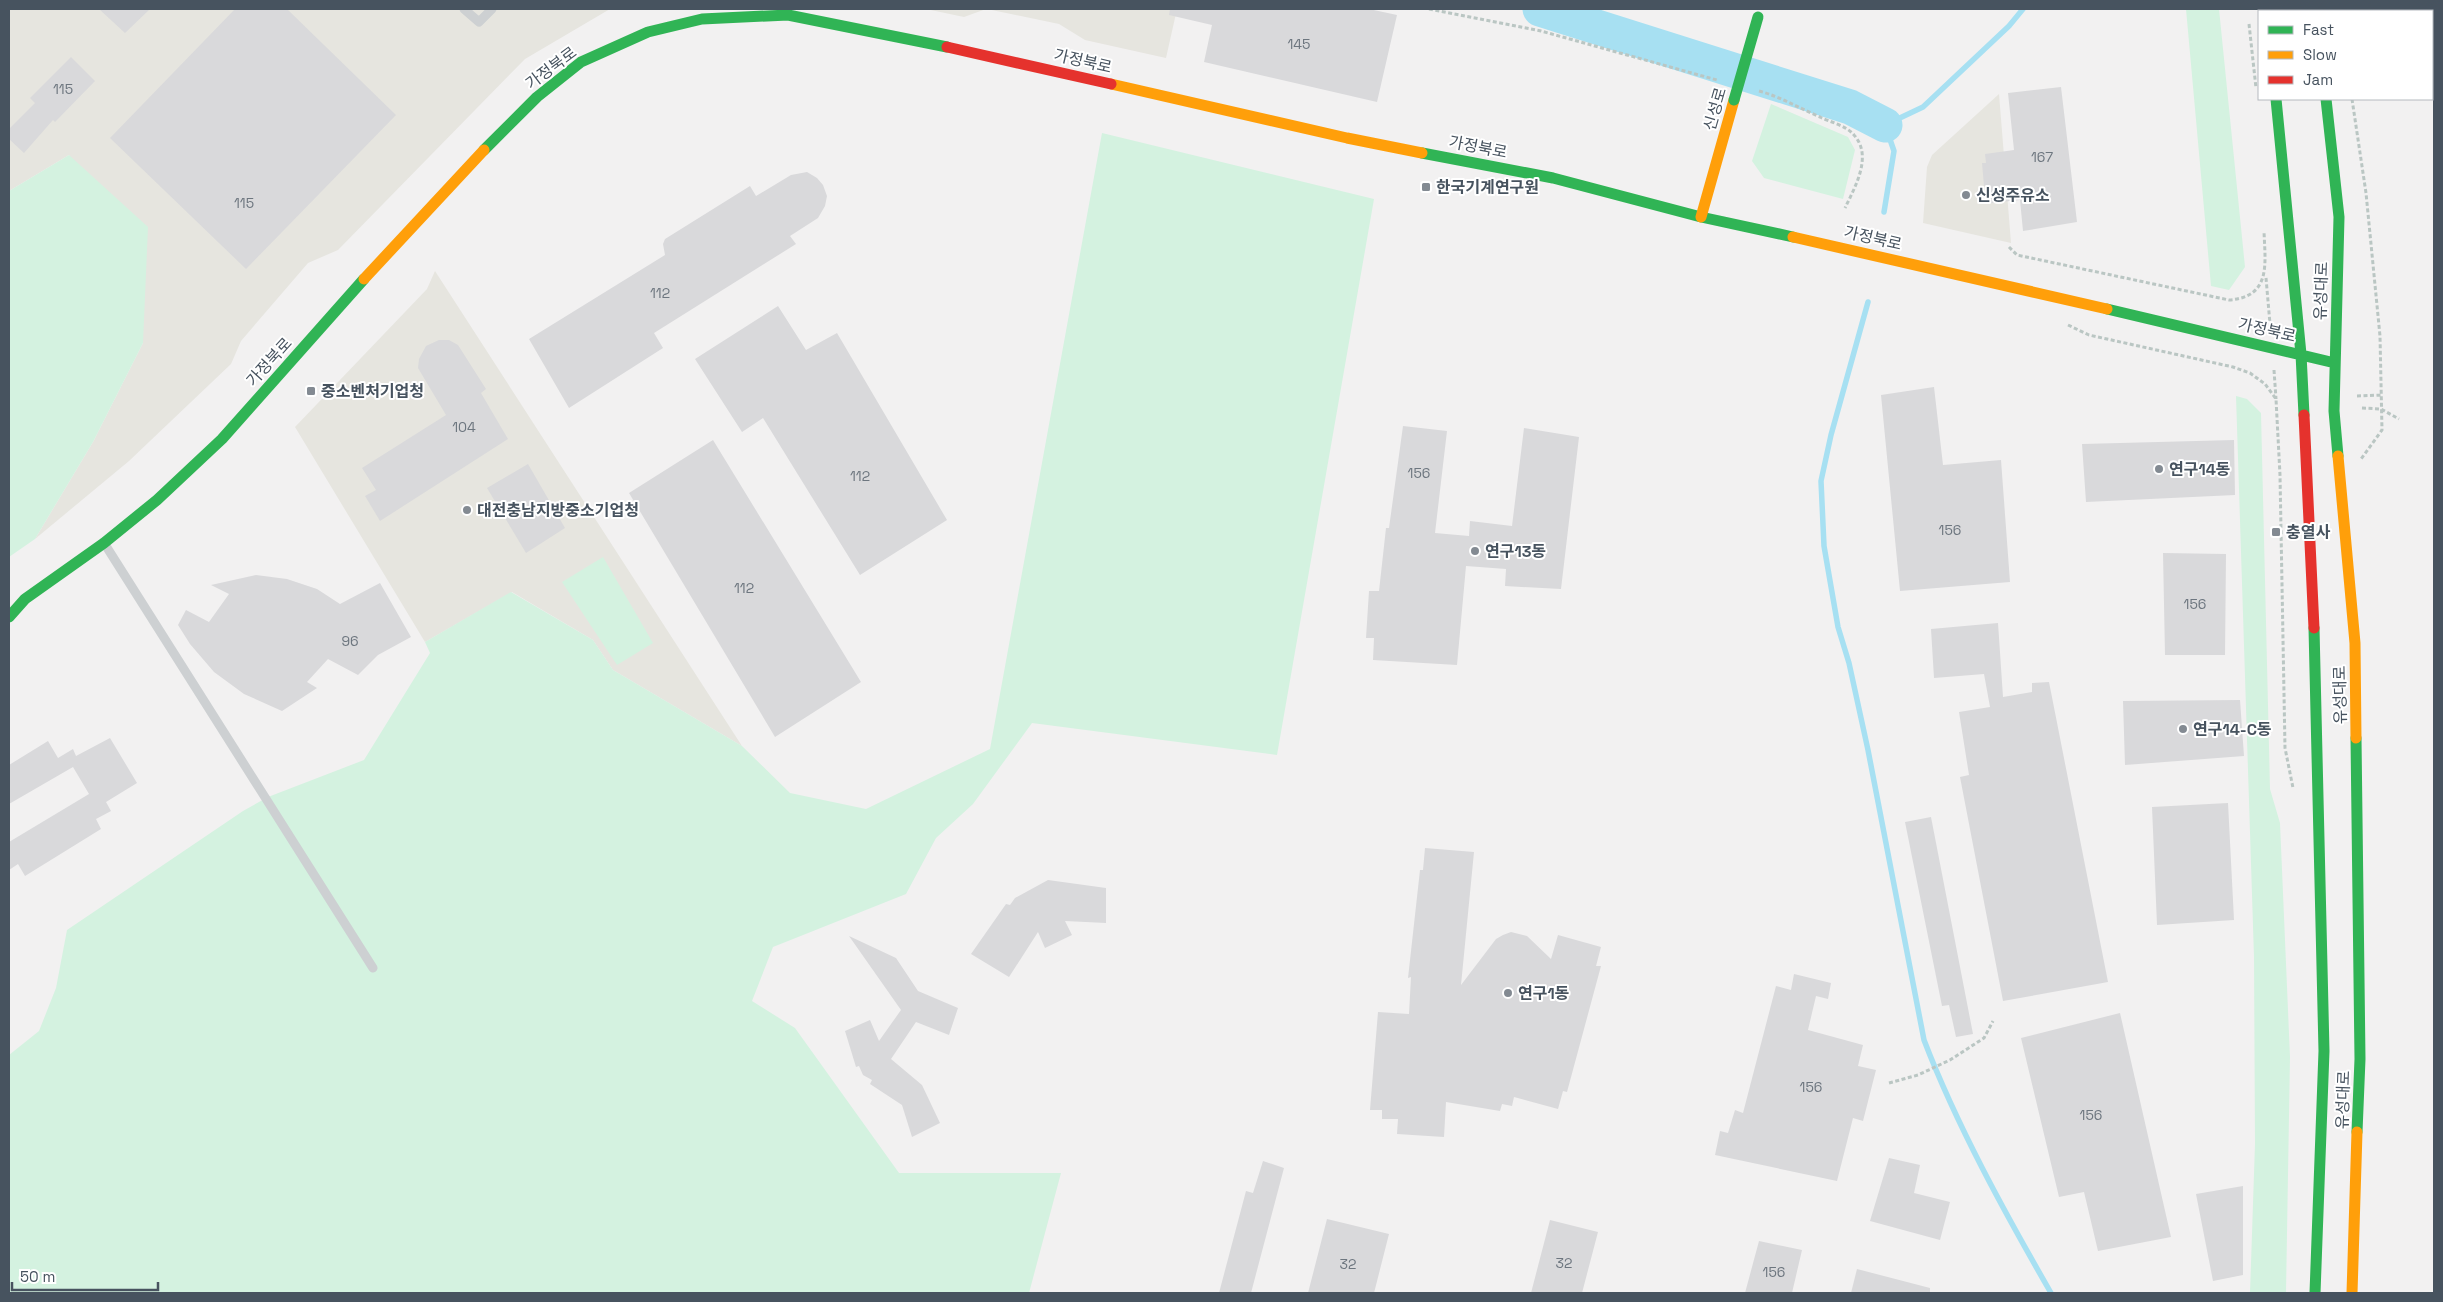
<svg xmlns="http://www.w3.org/2000/svg" width="2443" height="1302" viewBox="0 0 2443 1302" font-family="'Space Grotesk','Noto Sans KR',sans-serif">
  <style>
    .commercial { fill: #e6e5df }
    .green { fill: #d4f2e0 }
    .lines { fill: none; stroke-linecap: round; stroke-linejoin: round }
    .stream { stroke: #a7e0f2; stroke-width: 5.5 }
    .river { stroke: #a7e0f2; stroke-width: 35 }
    .building { fill: #d9d9db }
    .path { stroke: #bac6c3; stroke-width: 3; stroke-dasharray: 4 2.5; stroke-linecap: butt }
    .lane { stroke: #cdd0d2; stroke-width: 9 }
    .fast { stroke: #30b455; stroke-width: 11 }
    .slow { stroke: #ff9f0a; stroke-width: 11 }
    .jam { stroke: #e5322d; stroke-width: 11 }
    .fast-bridge { stroke: #30b455; stroke-width: 11 }
    .poi-dot { fill: #838a92; stroke: #fff; stroke-width: 2 }
    .labels { text-anchor: middle; dominant-baseline: central; stroke-width: 4; stroke-linejoin: round; paint-order: stroke }
    .number-label { font-size: 14px; fill: #6d767f }
    .street-label { font-size: 16px; fill: #47535f; stroke: #fff }
    .poi-label { font-size: 16px; font-weight: bold; fill: #47535f; stroke: #fff; text-anchor: start }
  </style>
  <rect width="100%" height="100%" fill="#f2f1f1"/>
  <path class="commercial" d="M 9,9 L 610,9 L 525,59 L 338,250 L 308,263 L 241,341 L 231,364 L 129,461 L 35,539 L 93,442 L 143,343 L 69,155 L 9,191 Z
    M 926,9 L 986,9 L 964,17 Z
    M 987,9 L 1177,9 L 1166,58 L 1085,40 L 1059,24 Z
    M 1999,94 L 2011,243 L 1923,223 L 1927,167 L 1932,155 Z
    M 435,271 L 742,746 L 613,670 L 593,640 L 512,592 L 425,642 L 295,427 L 427,289 Z"/>
  <path class="green" d="M 2186,9 L 2219,9 L 2245,267 L 2229,290 L 2211,286 Z
    M 1771,104 L 1848,137 L 1855,150 L 1843,199 L 1764,178 L 1752,161 Z
    M 1102,133 L 1374,199 L 1277,755 L 1032,723 L 973,804 L 936,838 L 906,894 L 773,947 L 752,1001 L 795,1028 L 899,1173 L 1061,1173 L 1029,1293 L 9,1293 L 9,1055 L 39,1031 L 56,988 L 67,930 L 243,811 L 268,797 L 364,760 L 430,653 L 425,642 L 511,592 L 593,640 L 613,670 L 742,746 L 790,793 L 866,809 L 990,749 Z
    M 69,155 L 148,227 L 143,343 L 93,442 L 35,539 L 9,557 L 9,191 Z
    M 2236,396 L 2247,399 L 2261,413 L 2270,789 L 2280,823 L 2290,1057 L 2286,1293 L 2250,1293 L 2255,1144 L 2254,957 Z
    M 603,557 L 653,643 L 617,665 L 562,582 Z"/>
  <g class="lines">
    <path class="stream" d="M 1884,212 L 1894,151 L 1885,125 L 1923,107 L 2009,26 L 2023,9
      M 1868,302 L 1831,435 L 1821,481 L 1824,546 L 1838,627 L 1849,663 L 1868,750 L 1924,1040 C 1957,1126 2005,1213 2051,1293"/>
    <path class="river" d="M 1540,9 L 1850,107 L 1885,125"/>
  </g>
  <path class="building" d="M 99,9 L 150,9 L 125,33 Z
    M 235,9 L 287,9 L 396,115 L 246,269 L 110,138 Z
    M 1170,9 L 1369,9 L 1397,15 L 1377,102 L 1204,62 L 1212,25 L 1169,15 Z
    M 71,57 L 95,81 L 55,122 L 53,120 L 24,153 L 9,139 L 9,129 L 35,103 L 30,98 Z
    M 2061,87 L 2077,222 L 2023,231 L 2020,200 L 1991,203 L 1988,185 L 1984,186 L 1982,163 L 1986,163 L 1985,154 L 2014,150 L 2008,93 Z
    M 807,172 L 817,178 L 823,185 L 827,196 L 825,206 L 818,218 L 790,236 L 796,244 L 654,333 L 663,348 L 569,408 L 529,339 L 665,255 L 663,244 L 665,239 L 750,186 L 756,196 L 791,175 Z
    M 778,306 L 806,350 L 837,333 L 947,520 L 860,575 L 763,418 L 742,432 L 695,359 Z
    M 439,340 L 449,340 L 458,345 L 486,389 L 481,393 L 508,439 L 380,521 L 365,496 L 376,490 L 362,468 L 446,415 L 418,368 L 419,359 L 426,346 Z
    M 1934,387 L 1943,465 L 2001,460 L 2010,582 L 1900,591 L 1881,395 Z
    M 1403,426 L 1447,431 L 1435,533 L 1469,536 L 1470,521 L 1512,526 L 1524,428 L 1579,437 L 1561,589 L 1505,586 L 1506,569 L 1466,566 L 1457,665 L 1373,660 L 1374,638 L 1366,638 L 1369,591 L 1379,591 L 1386,528 L 1389,528 Z
    M 713,440 L 861,682 L 775,737 L 629,493 Z
    M 2234,440 L 2235,495 L 2086,502 L 2082,444 Z
    M 528,464 L 565,528 L 526,553 L 487,488 Z
    M 2163,553 L 2226,554 L 2225,655 L 2165,655 Z
    M 256,575 L 287,579 L 317,589 L 340,604 L 380,583 L 411,637 L 378,655 L 358,675 L 328,659 L 307,682 L 317,688 L 282,711 L 244,694 L 214,672 L 190,644 L 178,625 L 186,610 L 209,622 L 229,594 L 211,585 Z
    M 1998,623 L 2003,697 L 2032,692 L 2032,683 L 2049,682 L 2108,982 L 2003,1001 L 1960,777 L 1969,775 L 1959,712 L 1990,707 L 1984,674 L 1934,678 L 1931,629 Z
    M 2240,700 L 2244,756 L 2125,765 L 2123,701 Z
    M 110,738 L 137,783 L 106,802 L 111,811 L 96,819 L 101,829 L 25,876 L 18,864 L 9,870 L 9,842 L 89,794 L 73,767 L 9,804 L 9,765 L 48,741 L 58,758 L 73,749 L 76,756 Z
    M 2228,803 L 2234,920 L 2157,925 L 2152,807 Z
    M 1931,817 L 1973,1034 L 1956,1037 L 1949,1005 L 1942,1006 L 1905,822 Z
    M 1425,848 L 1474,852 L 1461,985 L 1496,939 L 1503,935 L 1511,932 L 1527,936 L 1551,959 L 1558,935 L 1601,947 L 1596,966 L 1601,966 L 1567,1092 L 1563,1091 L 1558,1109 L 1514,1097 L 1512,1106 L 1502,1104 L 1500,1111 L 1446,1102 L 1444,1137 L 1397,1134 L 1398,1119 L 1382,1119 L 1382,1110 L 1370,1110 L 1378,1012 L 1409,1014 L 1411,977 L 1408,978 L 1420,870 L 1423,870 Z
    M 1048,880 L 1106,888 L 1106,923 L 1065,921 L 1072,935 L 1045,948 L 1038,932 L 1009,977 L 971,954 L 1006,904 L 1010,905 L 1015,898 Z
    M 849,936 L 896,958 L 918,991 L 958,1008 L 949,1035 L 916,1022 L 891,1059 L 922,1085 L 940,1123 L 912,1137 L 902,1105 L 870,1084 L 872,1080 L 863,1075 L 859,1066 L 856,1067 L 845,1031 L 870,1020 L 879,1041 L 901,1010 Z
    M 1794,974 L 1831,983 L 1828,999 L 1816,996 L 1808,1030 L 1863,1045 L 1858,1066 L 1876,1070 L 1863,1121 L 1853,1118 L 1837,1181 L 1715,1155 L 1720,1131 L 1728,1133 L 1735,1110 L 1743,1113 L 1776,986 L 1791,990 Z
    M 2120,1013 L 2171,1237 L 2098,1251 L 2084,1192 L 2059,1197 L 2021,1038 Z
    M 1889,1158 L 1920,1165 L 1914,1193 L 1950,1202 L 1940,1240 L 1870,1221 Z
    M 1263,1161 L 1284,1168 L 1251,1293 L 1219,1293 L 1246,1191 L 1253,1193 Z
    M 2243,1186 L 2243,1275 L 2213,1281 L 2196,1194 Z
    M 1327,1219 L 1389,1234 L 1374,1293 L 1308,1293 Z
    M 1550,1220 L 1598,1232 L 1582,1293 L 1531,1293 Z
    M 1759,1241 L 1802,1250 L 1792,1293 L 1745,1293 Z
    M 1857,1269 L 1930,1288 L 1930,1293 L 1851,1293 Z"/>
  <g class="lines">
    <path class="path" d="M 1429,9 L 1541,31 L 1717,80
      M 2249,24 L 2256,88
      M 1759,91 C 1781,97 1799,108 1820,117 C 1830,122 1847,126 1854,135 C 1873,156 1855,187 1845,208
      M 2352,99 L 2366,193 L 2380,336 L 2382,430 L 2361,459
      M 2009,247 L 2017,255 L 2229,300 C 2272,297 2265,263 2264,231
      M 2266,278 L 2270,324
      M 2068,325 L 2089,335 L 2233,367 L 2250,373 L 2265,384 L 2276,399 L 2280,475 L 2285,748 L 2293,788
      M 2274,370 L 2276,399
      M 2357,396 L 2381,395
      M 2362,408 L 2381,409 L 2399,419
      M 1889,1083 L 1918,1075 L 1950,1060 L 1984,1038 L 1993,1021"/>
    <path class="lane" d="M 464,9 L 479,22 L 492,9
      M 106,546 L 373,968"/>
    <path class="fast" d="M 2267,9 L 2267,11
      M 2315,9 L 2315,11
      M 2276,99 L 2301,354 L 2304,415
      M 2326,99 L 2339,217 L 2334,411 L 2338,456
      M 484,150 L 537,97 L 581,62 L 648,32 L 702,19 L 788,15 L 947,47
      M 1422,153 L 1553,178 L 1701,217 L 1793,237
      M 2107,309 L 2335,363
      M 9,617 L 25,599 L 104,543 L 157,500 L 222,439 L 364,279
      M 2314,628 L 2324,1051 L 2315,1293
      M 2356,738 L 2360,1059 L 2357,1132"/>
    <path class="slow" d="M 1111,84 L 1347,138 L 1422,153
      M 1701,217 L 1734,100
      M 1793,237 L 2107,309
      M 364,279 L 484,150
      M 2338,456 L 2355,643 L 2356,738
      M 2352,1293 L 2357,1132"/>
    <path class="jam" d="M 947,47 L 1111,84
      M 2304,415 L 2314,628"/>
    <path class="fast-bridge" d="M 1734,100 L 1758,17"/>
  </g>
  <g class="poi-dot">
    <rect x="1421" y="182" width="10" height="10" rx="2.5"/>
    <circle cx="1966" cy="195" r="5"/>
    <rect x="306" y="386" width="10" height="10" rx="2.5"/>
    <circle cx="2159" cy="469" r="5"/>
    <circle cx="467" cy="510" r="5"/>
    <rect x="2271" y="527" width="10" height="10" rx="2.5"/>
    <circle cx="1475" cy="551" r="5"/>
    <circle cx="2183" cy="729" r="5"/>
    <circle cx="1508" cy="993" r="5"/>
  </g>
  <g class="labels">
    <g class="number-label">
      <text x="1299" y="44">145</text>
      <text x="63" y="89">115</text>
      <text x="2042" y="157">167</text>
      <text x="244" y="203">115</text>
      <text x="660" y="293">112</text>
      <text x="464" y="427">104</text>
      <text x="1419" y="473">156</text>
      <text x="860" y="476">112</text>
      <text x="1950" y="530">156</text>
      <text x="744" y="588">112</text>
      <text x="2195" y="604">156</text>
      <text x="350" y="641">96</text>
      <text x="1811" y="1087">156</text>
      <text x="2091" y="1115">156</text>
      <text x="1564" y="1263">32</text>
      <text x="1348" y="1264">32</text>
      <text x="1774" y="1272">156</text>
    </g>
    <g class="street-label">
      <text transform="translate(1083 61) rotate(13)">가정북로</text>
      <text transform="translate(551 68) rotate(-37)">가정북로</text>
      <text transform="translate(1715 109) rotate(-74)">신성로</text>
      <text transform="translate(1478 147) rotate(11)">가정북로</text>
      <text transform="translate(1873 238) rotate(13)">가정북로</text>
      <text transform="translate(2321 291) rotate(-88)">유성대로</text>
      <text transform="translate(2267 330) rotate(13)">가정북로</text>
      <text transform="translate(269 362) rotate(-48)">가정북로</text>
      <text transform="translate(2340 695) rotate(-91)">유성대로</text>
      <text transform="translate(2343 1100) rotate(-88)">유성대로</text>
    </g>
    <g class="poi-label">
      <text x="1436" y="187">한국기계연구원</text>
      <text x="1976" y="195">신성주유소</text>
      <text x="321" y="391">중소벤처기업청</text>
      <text x="2169" y="469">연구14동</text>
      <text x="477" y="510">대전충남지방중소기업청</text>
      <text x="2286" y="532">충열사</text>
      <text x="1485" y="551">연구13동</text>
      <text x="2193" y="729">연구14-C동</text>
      <text x="1518" y="993">연구1동</text>
    </g>
  </g>
  <rect width="2443" height="1302" fill="none" stroke="#47535f" stroke-width="20"/>
  <rect x="2258" y="10" width="175" height="90" fill="#ffffff" stroke="#b5babf"/>
  <rect x="2268" y="26" width="25" height="8" fill="#30b455" stroke="#b5babf"/>
  <text x="2303" y="35" font-size="15" fill="#47535f">Fast</text>
  <rect x="2268" y="51" width="25" height="8" fill="#ff9f0a" stroke="#b5babf"/>
  <text x="2303" y="60" font-size="15" fill="#47535f">Slow</text>
  <rect x="2268" y="76" width="25" height="8" fill="#e5322d" stroke="#b5babf"/>
  <text x="2303" y="85" font-size="15" fill="#47535f">Jam</text>
  <path d="M12 1282v8h146v-8" fill="none" stroke="#47535f" stroke-width="2.5"/>
  <text x="20" y="1282" font-size="15" fill="#47535f" stroke="#ffffff" stroke-width="4" paint-order="stroke">50 m</text>
</svg>
